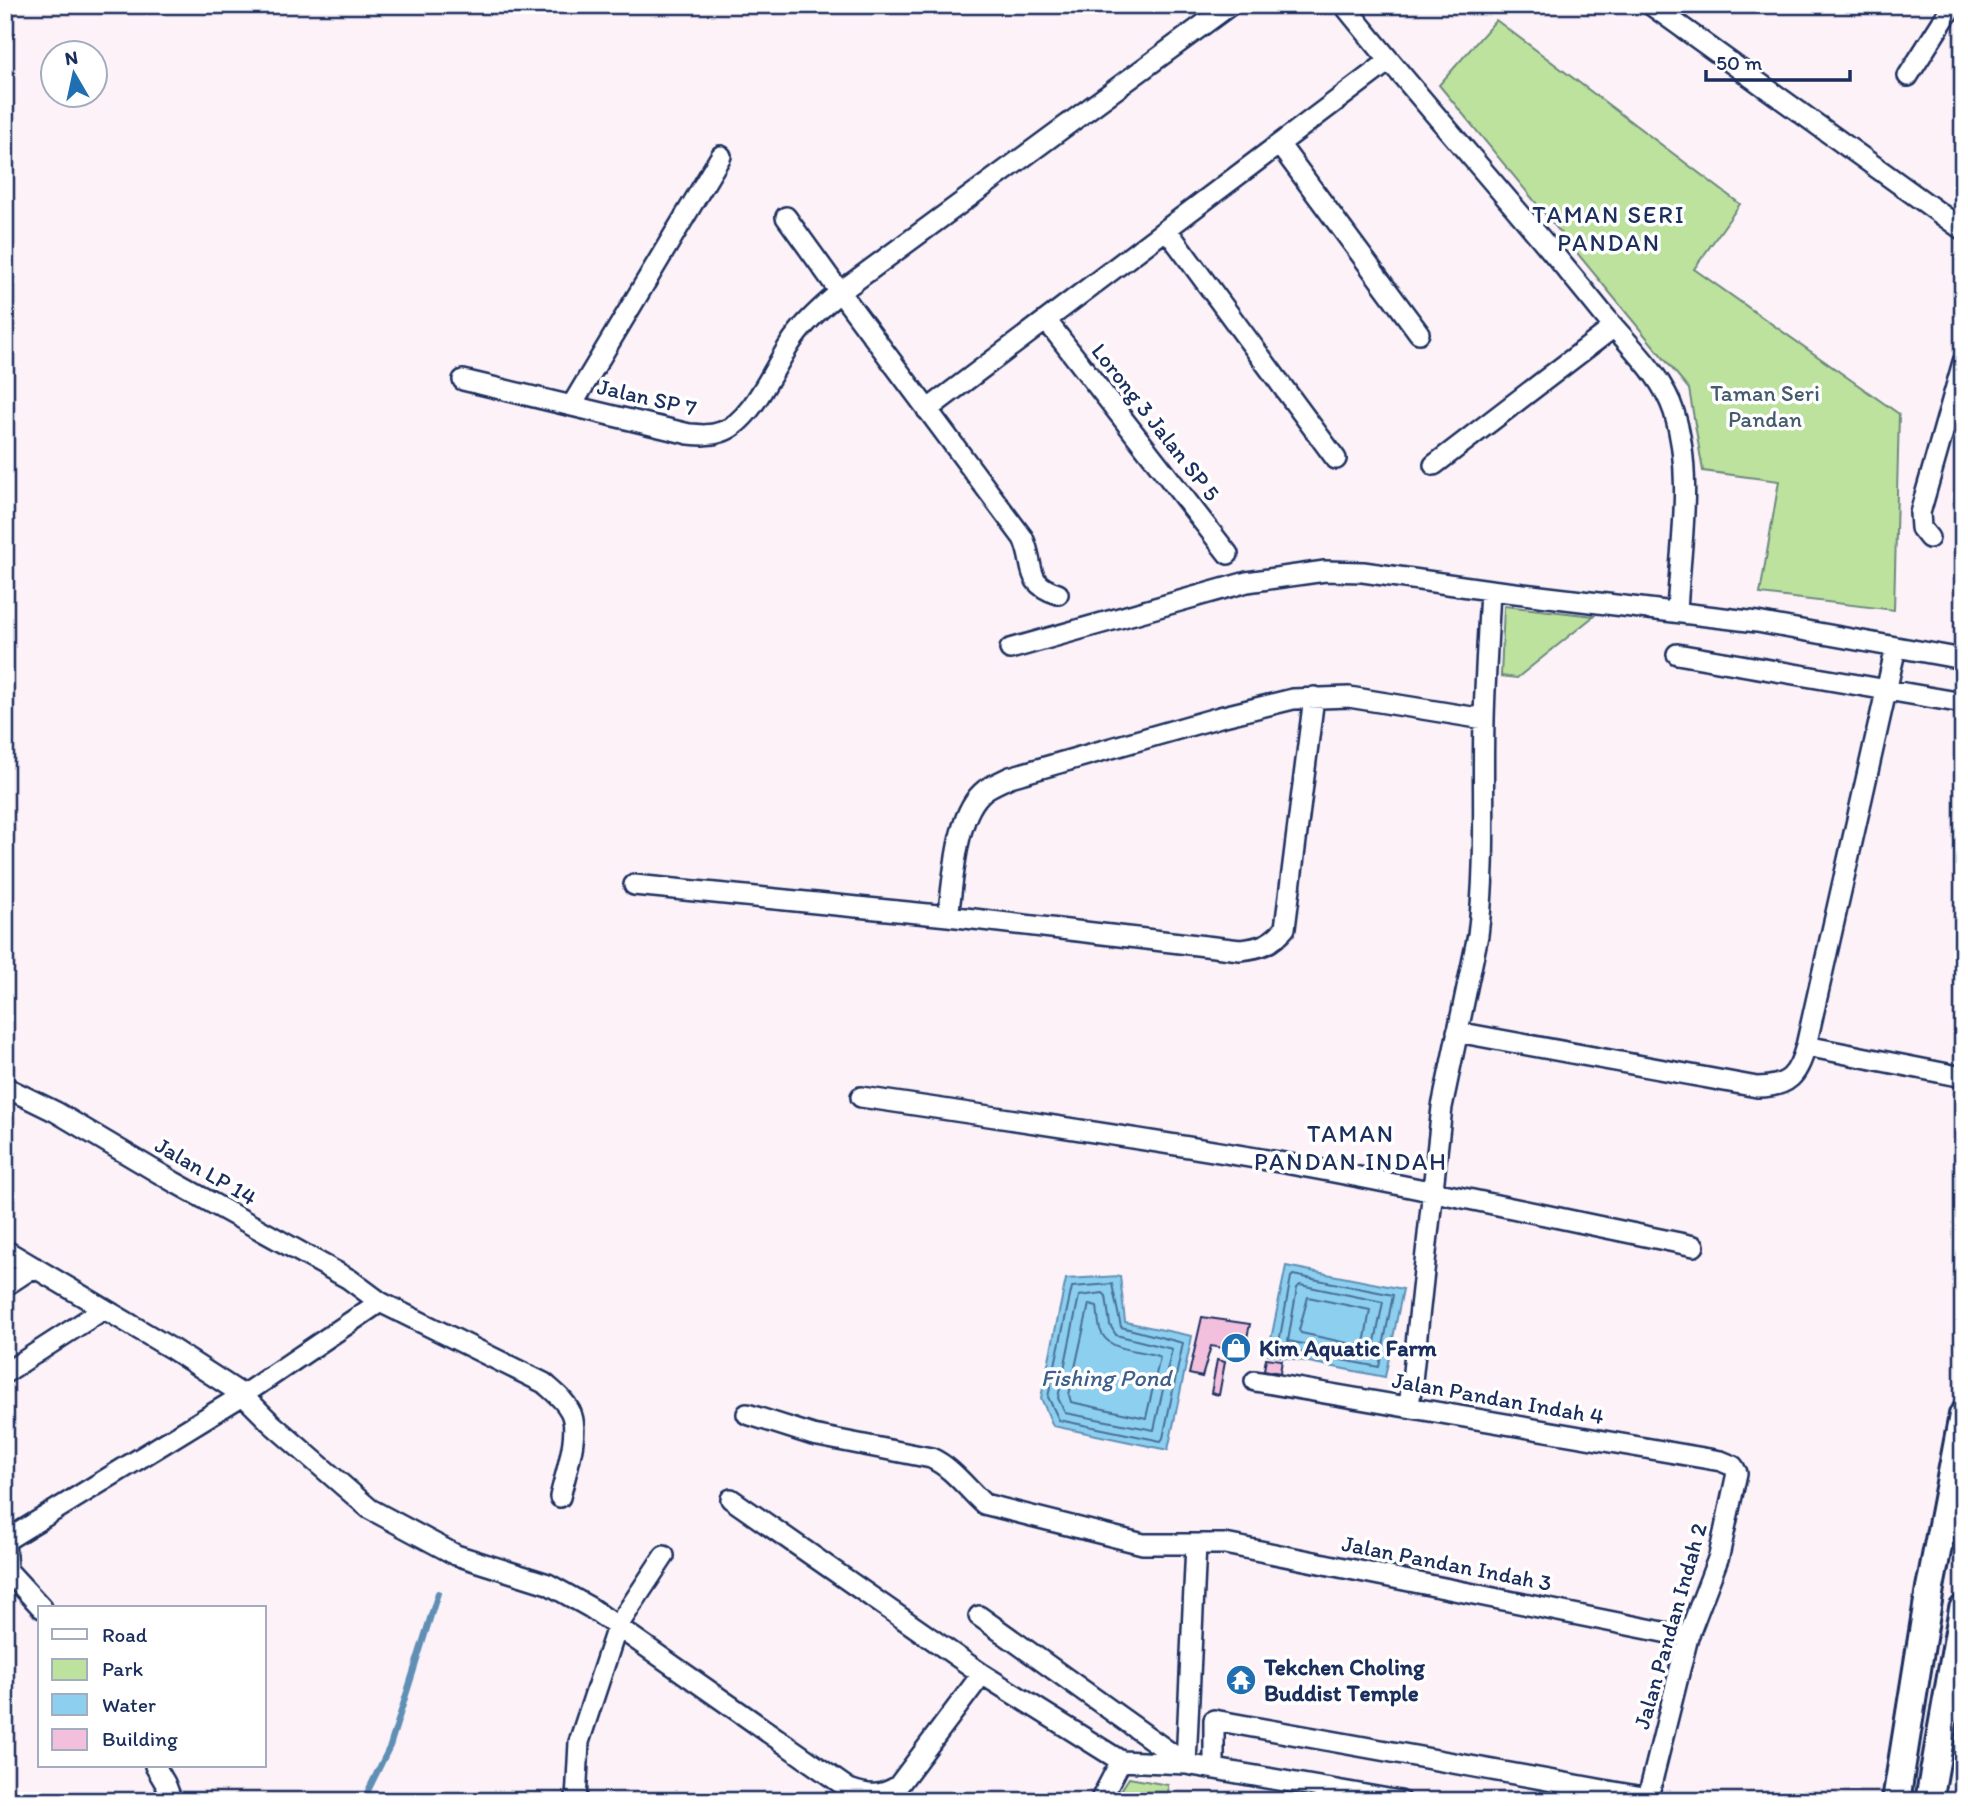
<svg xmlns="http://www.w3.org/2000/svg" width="1968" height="1806" viewBox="0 0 1968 1806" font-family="Itim,sans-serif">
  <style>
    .green { fill: #bde29d; stroke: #6c887e; stroke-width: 2 }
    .water { fill: #8dcfef; stroke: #5f8fb5; stroke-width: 2 }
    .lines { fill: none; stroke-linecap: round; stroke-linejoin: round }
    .shore { stroke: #496f98; stroke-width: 2 }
    .stream { stroke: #5f8fb5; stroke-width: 6 }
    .building { fill: #f2bfdc; stroke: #1b2f5e; stroke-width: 2 }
    .street-casing { stroke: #1b2f5e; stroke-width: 24 }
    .secondary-casing { stroke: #1b2f5e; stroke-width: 32 }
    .street { stroke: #fff; stroke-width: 19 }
    .secondary { stroke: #fff; stroke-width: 26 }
    .labels { text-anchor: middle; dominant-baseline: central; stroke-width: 7; stroke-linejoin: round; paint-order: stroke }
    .park-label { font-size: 23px; fill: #445c6e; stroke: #fff }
    .street-label { font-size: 23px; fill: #1b2f5e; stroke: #fff }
    .poi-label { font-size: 23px; font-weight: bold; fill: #1b2f5e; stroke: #fff; text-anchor: start }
    .neighbourhood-label { font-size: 24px; letter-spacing: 2px; fill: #1b2f5e; stroke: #fff }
    .water-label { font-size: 24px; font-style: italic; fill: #3d5f8a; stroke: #fff }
  </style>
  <rect width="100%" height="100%" fill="#fcf2f8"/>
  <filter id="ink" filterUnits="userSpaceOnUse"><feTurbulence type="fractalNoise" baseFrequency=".0143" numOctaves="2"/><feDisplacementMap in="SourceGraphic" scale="14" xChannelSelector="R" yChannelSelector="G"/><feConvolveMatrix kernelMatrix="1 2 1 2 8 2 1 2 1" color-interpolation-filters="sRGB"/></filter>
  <g filter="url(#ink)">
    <path class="green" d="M 1496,20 L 1740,204 L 1694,269 L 1899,414 L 1894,610 L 1760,594 L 1779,481 L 1703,471 L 1689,389 L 1439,85 Z
      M 1504,606 L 1594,616 L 1517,678 L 1501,676 Z
      M 1129,1778 L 1168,1785 L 1169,1801 L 1114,1801 Z"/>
    <path class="water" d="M 1286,1266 L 1403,1289 L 1385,1377 L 1268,1354 Z
      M 1120,1276 L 1125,1322 L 1192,1336 L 1168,1450 L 1053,1426 L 1041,1398 L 1066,1279 Z"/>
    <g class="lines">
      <path class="shore" d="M 1293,1275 L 1393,1295 L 1379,1367 L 1278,1348 L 1291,1277 Z
        M 1112,1284 L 1121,1327 L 1183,1343 L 1163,1438 L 1161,1441 L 1059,1420 L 1048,1397 L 1072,1287 Z
        M 1300,1285 L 1383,1302 L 1372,1357 L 1288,1341 L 1297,1288 Z
        M 1103,1293 L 1106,1296 L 1110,1325 L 1116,1335 L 1172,1349 L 1154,1430 L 1065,1413 L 1058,1398 L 1079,1296 Z
        M 1308,1297 L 1370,1310 L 1364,1344 L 1361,1346 L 1301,1333 L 1299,1330 Z
        M 1089,1304 L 1097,1306 C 1098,1313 1098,1321 1100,1329 C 1108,1354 1141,1348 1160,1357 L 1146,1418 L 1071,1402 L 1069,1395 Z"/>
      <path class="stream" d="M 363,1801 L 390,1746 L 438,1593"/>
    </g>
    <path class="building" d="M 1202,1317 L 1250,1324 L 1244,1351 L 1211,1346 L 1202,1377 L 1189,1374 Z
      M 1266,1358 L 1282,1360 L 1280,1373 L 1264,1370 Z
      M 1217,1360 L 1225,1362 L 1219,1395 L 1211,1393 Z"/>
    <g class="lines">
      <g class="street-casing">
        <path id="street" d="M 1344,5 C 1428,110 1519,209 1603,314 C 1627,344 1662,374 1674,412 C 1694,475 1680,547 1677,612
          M 1651,5 L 1963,230
          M 1908,76 L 1953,5
          M 1279,144 L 1419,333
          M 1167,230 L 1336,459
          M 1046,320 L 1228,554
          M 463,380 L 689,434 C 700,435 710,436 721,432 C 753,422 774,365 794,338 C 807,320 823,306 840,292 L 786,217
          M 572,405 L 721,156
          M 927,410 L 1389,61
          M 1434,465 L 1614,327
          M 1929,538 L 1921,528 L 1920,513 L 1963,362
          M 1058,594 C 1023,583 1036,566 1023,538 L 840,292 L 1230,5
          M 1010,649 L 1247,582 L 1325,571 L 1363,572 L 1490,590 L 1757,622 L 1963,659
          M 1677,654 L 1963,703
          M 634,885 L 948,916 L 1240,950 C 1261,948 1272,944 1285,928 L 1314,697
          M 948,916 C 954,880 955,813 985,790 C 992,785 1002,781 1010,777 L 1220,717 L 1293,699 L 1349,697 L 1484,719
          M 1457,1032 L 1757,1087 C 1789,1087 1798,1075 1806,1046 L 1896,647
          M 1806,1046 L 1963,1077
          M 5,1087 L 56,1112 L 174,1182 L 349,1279 L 380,1302 L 544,1383 C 554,1392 564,1399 570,1411 C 581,1431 565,1475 560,1497
          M 861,1097 C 1004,1118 1147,1139 1290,1164 C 1425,1188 1559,1219 1694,1246
          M 5,1250 L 172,1349 L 243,1395 L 272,1424 L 370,1509 L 456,1555 L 548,1584 L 591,1608 L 849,1789 C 869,1796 880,1797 898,1786 L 982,1674 L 1121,1761 L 1186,1764 L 1400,1801
          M 5,1286 L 34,1267
          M 5,1373 L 104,1309
          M 1255,1381 L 1721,1461 L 1733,1466 L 1737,1473 L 1719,1556 L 1688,1637 L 1647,1801
          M 1409,1408 L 1442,1107 L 1478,935 C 1487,864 1482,792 1484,720 C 1485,677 1488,633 1490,590
          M 747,1414 L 813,1435 L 931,1458 C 953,1468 967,1489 984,1504 L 1143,1544 L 1196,1544 L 1186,1764
          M 731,1499 L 982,1674
          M 5,1541 L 243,1395 L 380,1302
          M 5,1541 L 7,1570 L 42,1608
          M 1196,1544 L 1225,1544 L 1688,1637
          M 979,1616 L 1186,1764
          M 155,1766 L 165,1783 L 172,1801
          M 1214,1769 L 1214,1720 L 1648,1798
          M 576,1801 L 579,1742 L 617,1627 L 664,1556
          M 1100,1801 L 1121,1761"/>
      </g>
      <g class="secondary-casing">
        <path id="secondary" d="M 1896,1801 L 1930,1588 L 1963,1415
          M 1929,1801 L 1963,1609"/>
      </g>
      <use href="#street" class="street"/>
      <use href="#secondary" class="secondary"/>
    </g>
  </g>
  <defs>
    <g id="shop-disc" transform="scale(1.575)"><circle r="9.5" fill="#1f6fb2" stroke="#fff"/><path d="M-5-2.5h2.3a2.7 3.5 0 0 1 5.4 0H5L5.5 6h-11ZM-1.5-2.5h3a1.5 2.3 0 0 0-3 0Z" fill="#fff"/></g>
    <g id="temple-disc" transform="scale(1.575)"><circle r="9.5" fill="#1f6fb2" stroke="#fff"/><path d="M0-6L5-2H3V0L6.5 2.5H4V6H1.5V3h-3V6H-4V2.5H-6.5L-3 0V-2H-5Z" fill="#fff"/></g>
  </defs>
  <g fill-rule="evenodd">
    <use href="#shop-disc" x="1236" y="1348"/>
    <use href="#temple-disc" x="1241" y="1680"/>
  </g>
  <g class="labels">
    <g class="park-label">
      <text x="1765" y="393">Taman Seri<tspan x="1765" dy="26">Pandan</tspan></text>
    </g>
    <g class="street-label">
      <text transform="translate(647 397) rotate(13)">Jalan SP 7</text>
      <text transform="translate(1156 422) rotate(52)">Lorong 3 Jalan SP 5</text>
      <text transform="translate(206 1171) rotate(30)">Jalan LP 14</text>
      <text transform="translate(1498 1398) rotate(10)">Jalan Pandan Indah 4</text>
      <text transform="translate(1447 1563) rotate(11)">Jalan Pandan Indah 3</text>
      <text transform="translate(1670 1626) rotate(-74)">Jalan Pandan Indah 2</text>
    </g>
    <g class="poi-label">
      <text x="1259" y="1348">Kim Aquatic Farm</text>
      <text x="1264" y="1667">Tekchen Choling<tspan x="1264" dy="26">Buddist Temple</tspan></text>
    </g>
    <g class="neighbourhood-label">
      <text x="1609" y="214">TAMAN SERI<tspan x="1609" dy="28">PANDAN</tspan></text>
      <text x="1351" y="1133">TAMAN<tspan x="1351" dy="28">PANDAN INDAH</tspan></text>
    </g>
    <g class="water-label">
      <text x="1106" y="1377">Fishing Pond</text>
    </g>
  </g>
  <rect width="1968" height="1806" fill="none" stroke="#fff" stroke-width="28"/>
  <rect x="14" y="14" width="1940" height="1778" fill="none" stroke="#1b2f5e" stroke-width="2.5" filter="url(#ink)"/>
  <rect x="38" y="1606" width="228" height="161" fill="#ffffff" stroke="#a4acbf" stroke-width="2"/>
  <rect x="52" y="1629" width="35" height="10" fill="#ffffff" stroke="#a4acbf" stroke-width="2"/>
  <text x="102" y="1642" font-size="21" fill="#1b2f5e">Road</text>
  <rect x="52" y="1659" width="35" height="21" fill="#bde29d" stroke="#a4acbf" stroke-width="2"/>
  <text x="102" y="1676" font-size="21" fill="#1b2f5e">Park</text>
  <rect x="52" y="1694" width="35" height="21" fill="#8dcfef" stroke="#a4acbf" stroke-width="2"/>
  <text x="102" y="1712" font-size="21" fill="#1b2f5e">Water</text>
  <rect x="52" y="1729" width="35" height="21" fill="#f2bfdc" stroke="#a4acbf" stroke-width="2"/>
  <text x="102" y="1746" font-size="21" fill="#1b2f5e">Building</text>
  <g transform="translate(74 74) rotate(351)"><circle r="33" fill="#ffffff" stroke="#a4acbf" stroke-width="2"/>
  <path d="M0-5L12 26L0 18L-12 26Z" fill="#1f6fb2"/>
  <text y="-10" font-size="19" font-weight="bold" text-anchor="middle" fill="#1b2f5e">N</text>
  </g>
  <path d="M1706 70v10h144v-10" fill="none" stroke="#1b2f5e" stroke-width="3.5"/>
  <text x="1716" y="70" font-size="21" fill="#1b2f5e" stroke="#ffffff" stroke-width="5" paint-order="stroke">50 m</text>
</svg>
